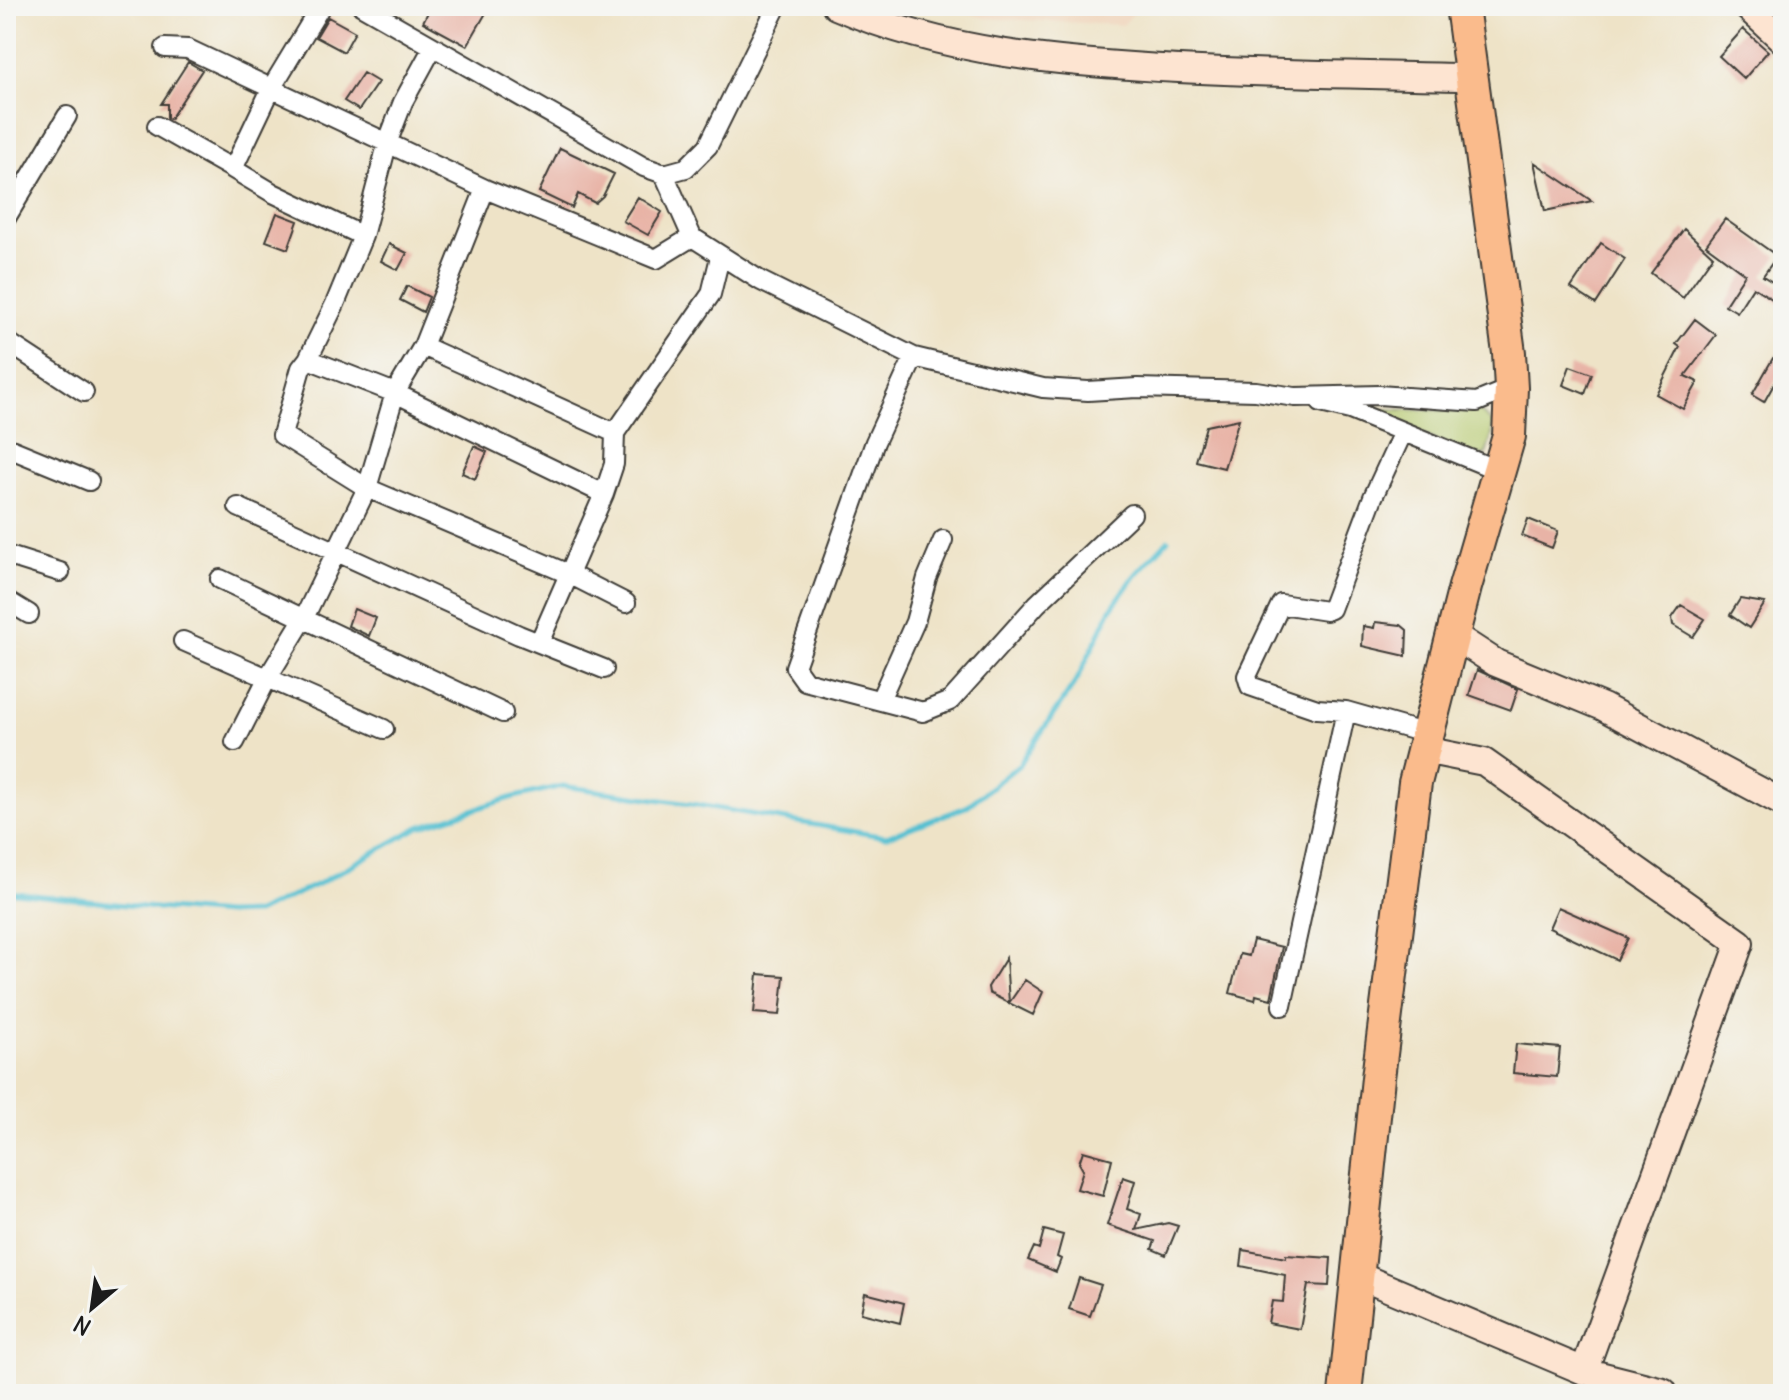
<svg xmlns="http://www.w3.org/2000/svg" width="1789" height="1400" viewBox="0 0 1789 1400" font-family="Delius,sans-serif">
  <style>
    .built { fill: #f0d5bc }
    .green { fill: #b4c76b; stroke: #687244; stroke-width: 2 }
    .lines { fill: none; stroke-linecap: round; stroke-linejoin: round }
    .stream { stroke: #55c0d1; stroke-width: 5 }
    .building { fill: #e8b3a6 }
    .street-casing { stroke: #3c3a36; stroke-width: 22 }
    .secondary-casing { stroke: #3c3a36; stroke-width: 30 }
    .highway-casing { stroke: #3c3a36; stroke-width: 36 }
    .street { stroke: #fff; stroke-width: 18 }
    .secondary { stroke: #fde4d1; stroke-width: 26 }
    .highway { stroke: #fabb8c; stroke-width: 32 }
  </style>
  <rect width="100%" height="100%" fill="#f6f6f2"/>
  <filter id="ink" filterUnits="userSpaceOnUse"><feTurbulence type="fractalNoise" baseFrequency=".0125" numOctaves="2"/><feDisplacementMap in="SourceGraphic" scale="16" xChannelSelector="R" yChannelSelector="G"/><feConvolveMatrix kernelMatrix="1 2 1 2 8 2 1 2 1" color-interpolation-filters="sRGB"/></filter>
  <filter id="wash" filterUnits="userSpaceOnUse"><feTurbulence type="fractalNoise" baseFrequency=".006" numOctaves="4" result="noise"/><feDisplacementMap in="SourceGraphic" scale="32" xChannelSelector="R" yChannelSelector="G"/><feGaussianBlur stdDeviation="1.8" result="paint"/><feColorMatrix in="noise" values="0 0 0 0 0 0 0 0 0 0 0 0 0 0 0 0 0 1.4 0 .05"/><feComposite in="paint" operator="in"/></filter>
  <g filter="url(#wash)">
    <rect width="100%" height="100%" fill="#eee3c7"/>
    <path class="built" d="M 944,6 L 1140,6 L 1123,25 L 985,18 Z"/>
    <path class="green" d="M 1366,409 L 1480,411 L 1492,423 L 1492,435 L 1486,454 L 1471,456 Z"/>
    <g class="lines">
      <path class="stream" d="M 6,892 L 144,907 L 226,914 L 256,913 L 320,883 L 419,827 L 510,798 L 563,786 L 698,805 L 886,837 L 966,807 L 1019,765 L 1077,680 L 1111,609 L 1136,574 L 1168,540"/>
    </g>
    <g id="blocks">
      <path class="building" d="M 431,6 L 490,6 L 467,46 L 423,22 Z
        M 328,17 L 355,32 L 344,52 L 316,37 Z
        M 1743,29 L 1768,51 L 1744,79 L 1719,56 Z
        M 188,62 L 202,70 L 170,119 L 167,118 L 167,104 L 161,104 Z
        M 363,73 L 378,82 L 359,110 L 344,101 Z
        M 560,148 L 614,174 L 603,196 L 595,203 L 578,194 L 572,208 L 539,192 Z
        M 1534,162 L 1592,201 L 1545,211 Z
        M 638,197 L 662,212 L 648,235 L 623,221 Z
        M 277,213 L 298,221 L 288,249 L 266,241 Z
        M 1725,219 L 1777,256 L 1763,276 L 1783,289 L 1783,306 L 1753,287 L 1737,312 L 1725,305 L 1745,274 L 1706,245 Z
        M 1684,229 L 1713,256 L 1683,298 L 1651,273 Z
        M 1601,243 L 1625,259 L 1596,304 L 1571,288 Z
        M 389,244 L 407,253 L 398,270 L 381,261 Z
        M 407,286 L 429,297 L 423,312 L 400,300 Z
        M 1695,319 L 1716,335 L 1685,376 L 1698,382 L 1683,409 L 1656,394 L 1680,347 L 1676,344 Z
        M 1773,358 L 1783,363 L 1783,368 L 1764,402 L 1752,395 Z
        M 1570,366 L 1592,374 L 1585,394 L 1563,385 Z
        M 1239,419 L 1224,468 L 1196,461 L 1206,426 Z
        M 474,446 L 487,452 L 475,479 L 462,473 Z
        M 1528,519 L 1558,531 L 1552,548 L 1522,536 Z
        M 1740,599 L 1765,603 L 1749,628 L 1730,615 Z
        M 1681,605 L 1705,619 L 1693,637 L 1673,625 L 1672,618 Z
        M 354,609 L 376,618 L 369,636 L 348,626 Z
        M 1375,622 L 1401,625 L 1407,630 L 1406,656 L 1362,646 L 1363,626 L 1374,628 Z
        M 1477,670 L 1518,689 L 1511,710 L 1469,695 Z
        M 1558,907 L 1628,938 L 1617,960 L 1549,928 Z
        M 1253,940 L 1282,947 L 1271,999 L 1256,995 L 1255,1000 L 1230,993 L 1240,954 L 1249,956 Z
        M 1006,958 L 1009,1003 L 989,993 L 988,987 Z
        M 758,974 L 784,976 L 780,1015 L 754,1013 Z
        M 1025,980 L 1043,992 L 1033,1015 L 1009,1003 Z
        M 1516,1044 L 1560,1048 L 1557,1077 L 1513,1073 Z
        M 1083,1151 L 1112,1159 L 1103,1196 L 1077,1189 L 1083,1170 L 1079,1163 Z
        M 1123,1177 L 1135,1181 L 1127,1209 L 1141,1214 L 1136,1230 L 1168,1223 L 1178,1226 L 1166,1255 L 1152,1249 L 1155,1241 L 1107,1225 Z
        M 1044,1230 L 1063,1235 L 1057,1257 L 1061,1259 L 1056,1272 L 1028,1260 L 1034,1247 L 1039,1249 Z
        M 1243,1250 L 1286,1258 L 1286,1255 L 1331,1258 L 1329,1286 L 1308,1285 L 1300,1329 L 1268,1323 L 1272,1301 L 1283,1302 L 1285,1275 L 1241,1266 Z
        M 1079,1278 L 1101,1285 L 1090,1316 L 1069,1309 Z
        M 865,1293 L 904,1303 L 900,1323 L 861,1313 Z"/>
    </g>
  </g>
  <g filter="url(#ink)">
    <use href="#blocks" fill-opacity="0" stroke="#3c3a36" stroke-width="2"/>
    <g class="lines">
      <g class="street-casing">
        <path id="street" d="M 362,6 L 644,167 L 664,174 L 686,168 L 708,146 L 777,6
          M 433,47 L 403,102 L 388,141 L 363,236 L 335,304 L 308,359 L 301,368 L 282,435 L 367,488 L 571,575 L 626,603
          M 165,48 L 188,49 L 485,189 L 656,259 L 692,237
          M 157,126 L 233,169 L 272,87 L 321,6
          M 233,169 L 273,193 L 363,236
          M 664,174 L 692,237 L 761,281 L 914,357 L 1043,388 L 1088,391 L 1137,388 L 1256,391 L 1295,397 L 1379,395 L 1477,402 L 1511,388
          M 6,218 L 67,116
          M 6,341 L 84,392
          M 423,346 L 615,433 L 711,294 L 720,257
          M 914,357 L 875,442 L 795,667 L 805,681 L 923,712 L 950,701 L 1037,604 L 1132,514
          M 308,359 L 395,393 L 604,494
          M 1321,403 L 1350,410 L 1497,470
          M 1403,432 L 1373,497 L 1331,609 L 1326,611 L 1281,604 L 1247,676 L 1250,686 L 1317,709 L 1346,711 L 1427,734
          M 6,447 L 89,481
          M 238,507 L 519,635 L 604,669
          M 6,555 L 60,572
          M 220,579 L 503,713
          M 6,600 L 29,614
          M 183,641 L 384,729
          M 539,643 L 604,494 L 614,464 L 615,433
          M 880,700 L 915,622 L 927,578 L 943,540
          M 235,742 L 268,677 L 304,618 L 367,488 L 395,393 L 423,346 L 485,189
          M 1282,1006 L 1346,711"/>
      </g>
      <g class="secondary-casing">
        <path id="secondary" d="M 836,6 C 944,53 1063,63 1179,69 C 1276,74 1373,75 1470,77
          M 1746,6 L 1783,40
          M 1453,635 L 1496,663 L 1603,707 L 1783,803
          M 1357,1275 L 1584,1371 L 1740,943 L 1484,762 L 1424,750
          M 1584,1371 L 1663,1391 L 1663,1394"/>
      </g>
      <g class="highway-casing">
        <path id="highway" d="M 1345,1394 L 1378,1078 L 1415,783 L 1465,587 L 1509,436 L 1511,388 L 1509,353 L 1462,6"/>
      </g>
      <use href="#street" class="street"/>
      <use href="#secondary" class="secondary"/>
      <use href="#highway" class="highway"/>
    </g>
  </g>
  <rect width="1789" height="1400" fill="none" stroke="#f6f6f2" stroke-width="32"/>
  <g transform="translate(92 1308) rotate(209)" stroke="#f6f6f2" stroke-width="6" paint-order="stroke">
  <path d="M0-6L14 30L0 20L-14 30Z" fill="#1c1c1c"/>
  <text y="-12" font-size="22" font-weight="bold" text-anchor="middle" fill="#1c1c1c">N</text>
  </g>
</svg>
